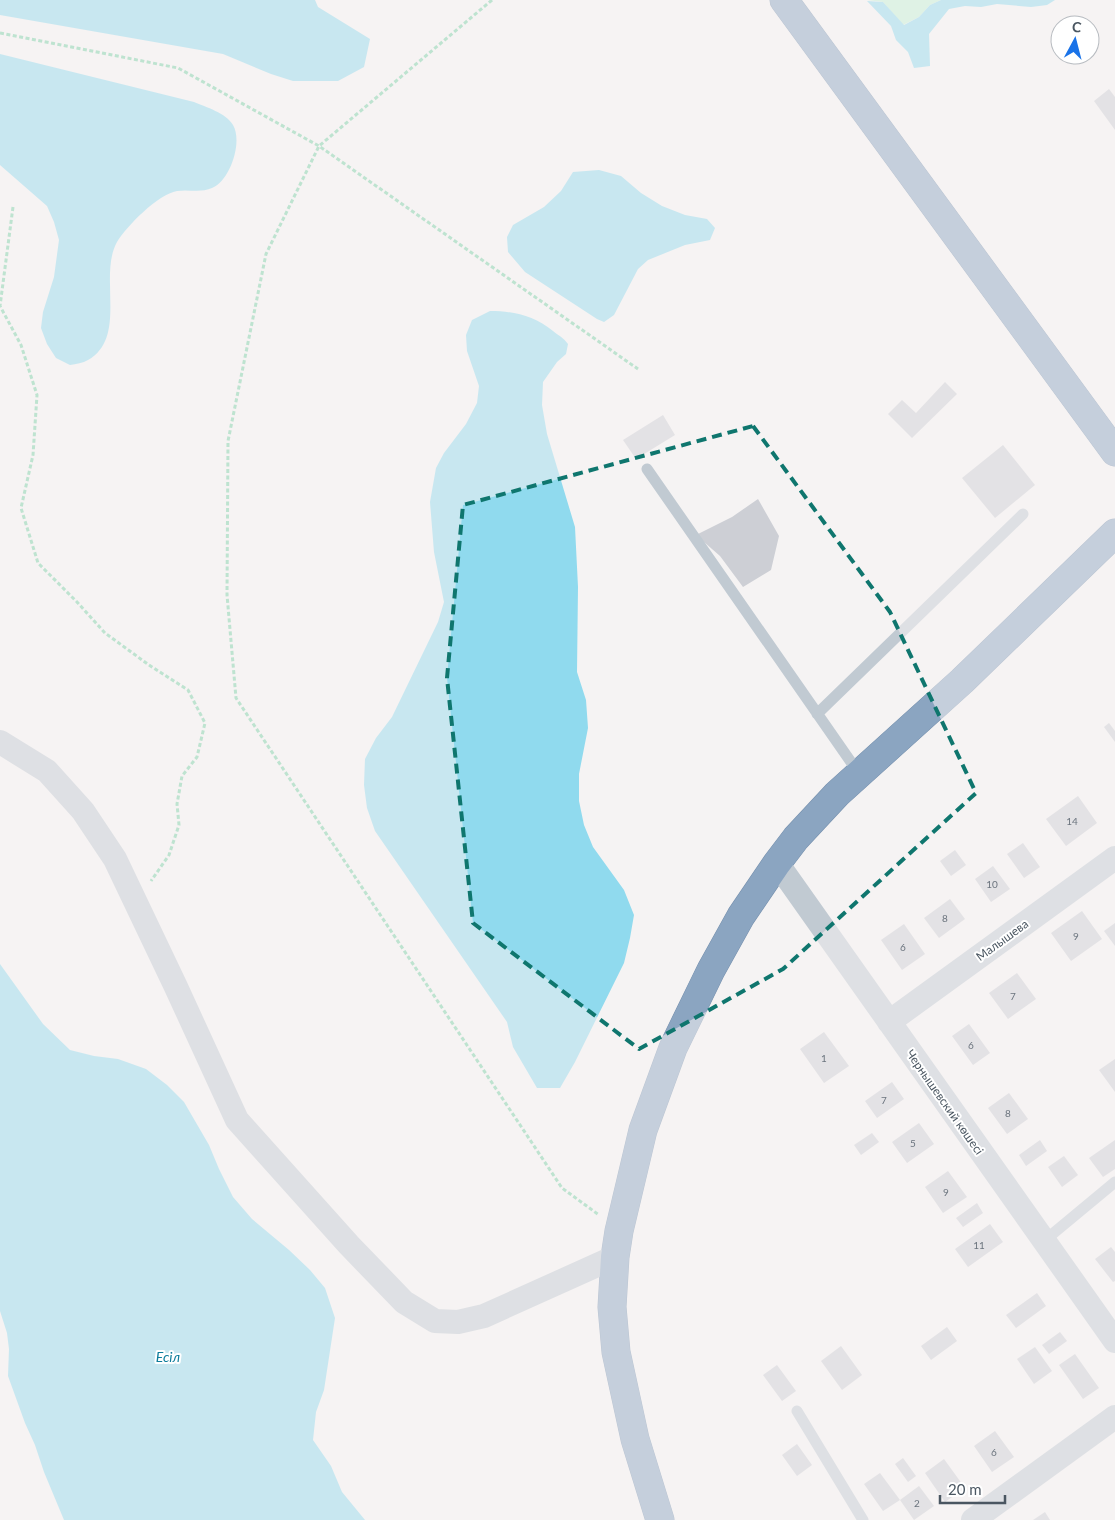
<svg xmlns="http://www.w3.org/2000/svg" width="1115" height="1520" viewBox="0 0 1115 1520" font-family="Lato,sans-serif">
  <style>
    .green { fill: #c3f1d5 }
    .water { fill: #90daee }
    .building { fill: #cdcfd5 }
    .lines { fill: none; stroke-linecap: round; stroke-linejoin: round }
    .highway-casing { stroke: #7690ad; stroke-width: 29 }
    .path { stroke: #7ad0a6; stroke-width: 3; stroke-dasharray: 4 2.5; stroke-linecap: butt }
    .lane { stroke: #c1cad2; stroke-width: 11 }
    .street { stroke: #c1cad2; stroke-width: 24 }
    .highway { stroke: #8ba5c1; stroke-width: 28 }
    .marked { fill: none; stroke: #0f766e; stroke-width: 4; stroke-dasharray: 10 6; stroke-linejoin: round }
    .labels { text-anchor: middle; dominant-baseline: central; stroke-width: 4; stroke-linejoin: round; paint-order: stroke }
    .number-label { font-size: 10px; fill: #6b747e }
    .street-label { font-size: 12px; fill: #4a5661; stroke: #fff }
    .water-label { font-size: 14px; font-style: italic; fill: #0c7c9b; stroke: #fff }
  </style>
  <rect width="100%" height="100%" fill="#f5f3f3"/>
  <path class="green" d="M 867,0 L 941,0 L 930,5 L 919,17 L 903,25 L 883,2 Z"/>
  <path class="water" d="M 0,0 L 315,0 L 318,7 L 370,39 L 364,67 L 338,81 L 293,81 L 271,74 L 223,54 L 0,15 Z
    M 941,0 L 1055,0 L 1047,5 L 1031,7 L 997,4 L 981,7 L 965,6 L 949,9 L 929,34 L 930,66 L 914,68 L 908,52 L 896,40 L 891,26 L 867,1 L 883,2 L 904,25 L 919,17 L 930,5 Z
    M 0,54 L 194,102 C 206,107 226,113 233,125 C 243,142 230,181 212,188 C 201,193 188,189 177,191 C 158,194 127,226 117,242 C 98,276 128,337 88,360 C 83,363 76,364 70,365 L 56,358 L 47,344 L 41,328 L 43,312 L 54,277 L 59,240 L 54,222 L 47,206 L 0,165 Z
    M 599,170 L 621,176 L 641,193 L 662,206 L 685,215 L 707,219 L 715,228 L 710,240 L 685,245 L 648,260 L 638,269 L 614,315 L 604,322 L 597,319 L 525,272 L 508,252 L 507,237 L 513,225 L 544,207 L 561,191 L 573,172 Z
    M 490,311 C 514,311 534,316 553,331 C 559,336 563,337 568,344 L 566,354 L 557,362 L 543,382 L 542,405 L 547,434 L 575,527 L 578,587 L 577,672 L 586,700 L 588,728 L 579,774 L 579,801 L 584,825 L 593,847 L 624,890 L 634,915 L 630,938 L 624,963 L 575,1062 L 560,1088 L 537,1088 L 513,1047 L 507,1022 L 375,831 L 367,808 L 364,785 L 365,759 L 376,738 L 392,717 L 438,622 L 444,602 L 434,552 L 430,502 L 436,468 L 444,453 L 466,424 L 477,403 L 479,386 L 467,351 L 466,335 L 472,320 Z
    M 0,964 L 43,1024 L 70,1050 L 94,1056 L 118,1059 L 146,1069 L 167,1085 L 184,1102 L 209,1145 L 219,1169 L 233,1197 L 252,1219 L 289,1250 L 310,1270 L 325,1288 L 335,1318 L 324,1390 L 316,1412 L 313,1440 L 331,1466 L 342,1492 L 365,1520 L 64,1520 L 44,1472 L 35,1445 L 25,1423 L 8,1376 L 9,1349 L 7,1333 L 0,1311 Z"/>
  <path class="building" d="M 1109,89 L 1115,97 L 1115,130 L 1094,101 Z
    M 945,382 L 957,394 L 912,438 L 888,414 L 902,400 L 916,413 Z
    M 663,415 L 675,435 L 636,459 L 623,440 Z
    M 1003,445 L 1035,485 L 995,518 L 962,478 Z
    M 758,499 L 779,536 L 771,570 L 743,587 L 720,556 L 696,535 L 732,517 Z
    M 1109,723 L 1115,731 L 1115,742 L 1104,727 Z
    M 1078,796 L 1097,823 L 1066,846 L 1046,819 Z
    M 1023,843 L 1040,867 L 1024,878 L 1007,854 Z
    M 955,850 L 966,865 L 951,876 L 940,861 Z
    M 993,866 L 1010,889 L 991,902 L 975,879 Z
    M 950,899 L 965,919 L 939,938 L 924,918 Z
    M 1082,911 L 1102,939 L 1071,961 L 1051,933 Z
    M 1115,923 L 1115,946 L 1104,931 Z
    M 904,924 L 925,954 L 902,970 L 881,940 Z
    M 1017,973 L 1036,999 L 1008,1019 L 989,993 Z
    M 969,1024 L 990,1053 L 973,1065 L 952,1036 Z
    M 824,1032 L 849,1066 L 824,1083 L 800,1049 Z
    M 1115,1059 L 1115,1092 L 1099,1070 Z
    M 892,1082 L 904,1099 L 877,1118 L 865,1101 Z
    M 1009,1093 L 1028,1119 L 1007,1134 L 988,1108 Z
    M 919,1123 L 934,1144 L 907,1163 L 892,1142 Z
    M 872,1133 L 879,1142 L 861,1155 L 854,1145 Z
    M 1040,1140 L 1047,1151 L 1026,1166 L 1019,1155 Z
    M 1115,1140 L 1115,1169 L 1103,1177 L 1089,1158 Z
    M 1064,1156 L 1078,1175 L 1062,1187 L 1048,1167 Z
    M 948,1171 L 967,1197 L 943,1213 L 925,1187 Z
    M 977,1203 L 983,1213 L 963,1227 L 956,1218 Z
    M 990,1224 L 1003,1242 L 968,1267 L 955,1249 Z
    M 1111,1247 L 1115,1252 L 1115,1281 L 1113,1282 L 1095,1259 Z
    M 1037,1293 L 1046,1306 L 1016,1328 L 1006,1315 Z
    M 947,1327 L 957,1341 L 931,1360 L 921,1346 Z
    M 1060,1332 L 1067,1341 L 1049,1354 L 1042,1345 Z
    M 841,1346 L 862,1375 L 842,1390 L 821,1361 Z
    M 1035,1347 L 1052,1371 L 1034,1384 L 1017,1359 Z
    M 1075,1354 L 1099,1388 L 1083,1399 L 1059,1365 Z
    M 777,1365 L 796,1391 L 782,1401 L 763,1375 Z
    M 995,1431 L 1014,1457 L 992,1472 L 974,1446 Z
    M 797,1444 L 812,1465 L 797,1476 L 782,1455 Z
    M 903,1458 L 916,1476 L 908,1482 L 895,1464 Z
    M 944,1459 L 965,1488 L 945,1502 L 925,1473 Z
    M 880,1473 L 900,1500 L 883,1511 L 864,1484 Z
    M 919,1486 L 934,1506 L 914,1520 L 900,1500 Z
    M 1045,1512 L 1050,1520 L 1033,1520 Z"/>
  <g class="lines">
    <g class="highway-casing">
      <path id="highway" d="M 784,0 L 1115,452
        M 660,1520 L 635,1439 L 616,1352 L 612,1307 L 615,1257 L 619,1231 L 643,1130 L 673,1048 L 711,970 L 741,916 L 777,863 L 796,838 L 837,794 L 962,681 L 1115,533"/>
    </g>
    <path class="path" d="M 492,0 L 319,146 L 266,254 L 228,441 L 227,595 L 236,698 L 562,1188 L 599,1215
      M 0,33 L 178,68 L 319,146 L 638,369
      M 13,207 L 0,306 L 21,345 L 37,395 L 33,455 L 21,508 L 38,563 L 77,602 L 105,633 L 149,665 L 188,690 L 205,723 L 197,757 L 182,776 L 177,804 L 179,825 L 169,855 L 151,881"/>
    <path class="lane" d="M 647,469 L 860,775
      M 817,714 L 1023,514
      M 1044,1241 L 1115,1182
      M 797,1411 L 863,1520"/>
    <path class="street" d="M 0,742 L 47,771 L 83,811 L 115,859 L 176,987 L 237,1120 L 349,1245 L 404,1302 L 435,1321 L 458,1322 L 484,1316 L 615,1257
      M 777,863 L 1115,1341
      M 889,1022 L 1115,858
      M 973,1520 L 1115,1417"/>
    <use href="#highway" class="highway"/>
  </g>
  <path d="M0 0H1115V1520H0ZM 753,426 L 890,612 L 976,793 L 783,969 L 639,1049 L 473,923 L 447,678 L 463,505 Z" fill="#f5f3f3" fill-opacity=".55" fill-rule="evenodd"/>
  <path class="marked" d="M 753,426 L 890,612 L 976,793 L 783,969 L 639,1049 L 473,923 L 447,678 L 463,505 Z"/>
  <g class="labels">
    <g class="number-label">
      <text x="1072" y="821">14</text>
      <text x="992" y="884">10</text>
      <text x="945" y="918">8</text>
      <text x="1076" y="936">9</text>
      <text x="903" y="947">6</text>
      <text x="1013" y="996">7</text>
      <text x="971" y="1045">6</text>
      <text x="824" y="1058">1</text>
      <text x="884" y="1100">7</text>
      <text x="1008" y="1113">8</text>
      <text x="913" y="1143">5</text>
      <text x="946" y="1192">9</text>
      <text x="979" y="1245">11</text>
      <text x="994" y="1452">6</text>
      <text x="917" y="1503">2</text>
    </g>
    <g class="street-label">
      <text transform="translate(1002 940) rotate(-36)">Малышева</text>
      <text transform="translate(945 1102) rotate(55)">Чернышевский көшесі</text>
    </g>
    <g class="water-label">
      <text x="168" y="1356">Есіл</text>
    </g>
  </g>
  <g transform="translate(1075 40) rotate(7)"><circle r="24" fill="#ffffff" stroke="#b7bbc0"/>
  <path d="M0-4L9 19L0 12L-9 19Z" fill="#1a73e8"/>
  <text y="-8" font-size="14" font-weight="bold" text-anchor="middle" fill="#4a5661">С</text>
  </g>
  <path d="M940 1495v8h65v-8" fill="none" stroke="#4a5661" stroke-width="2.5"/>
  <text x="948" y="1495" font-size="15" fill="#4a5661" stroke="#ffffff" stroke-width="4" paint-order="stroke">20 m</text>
</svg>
